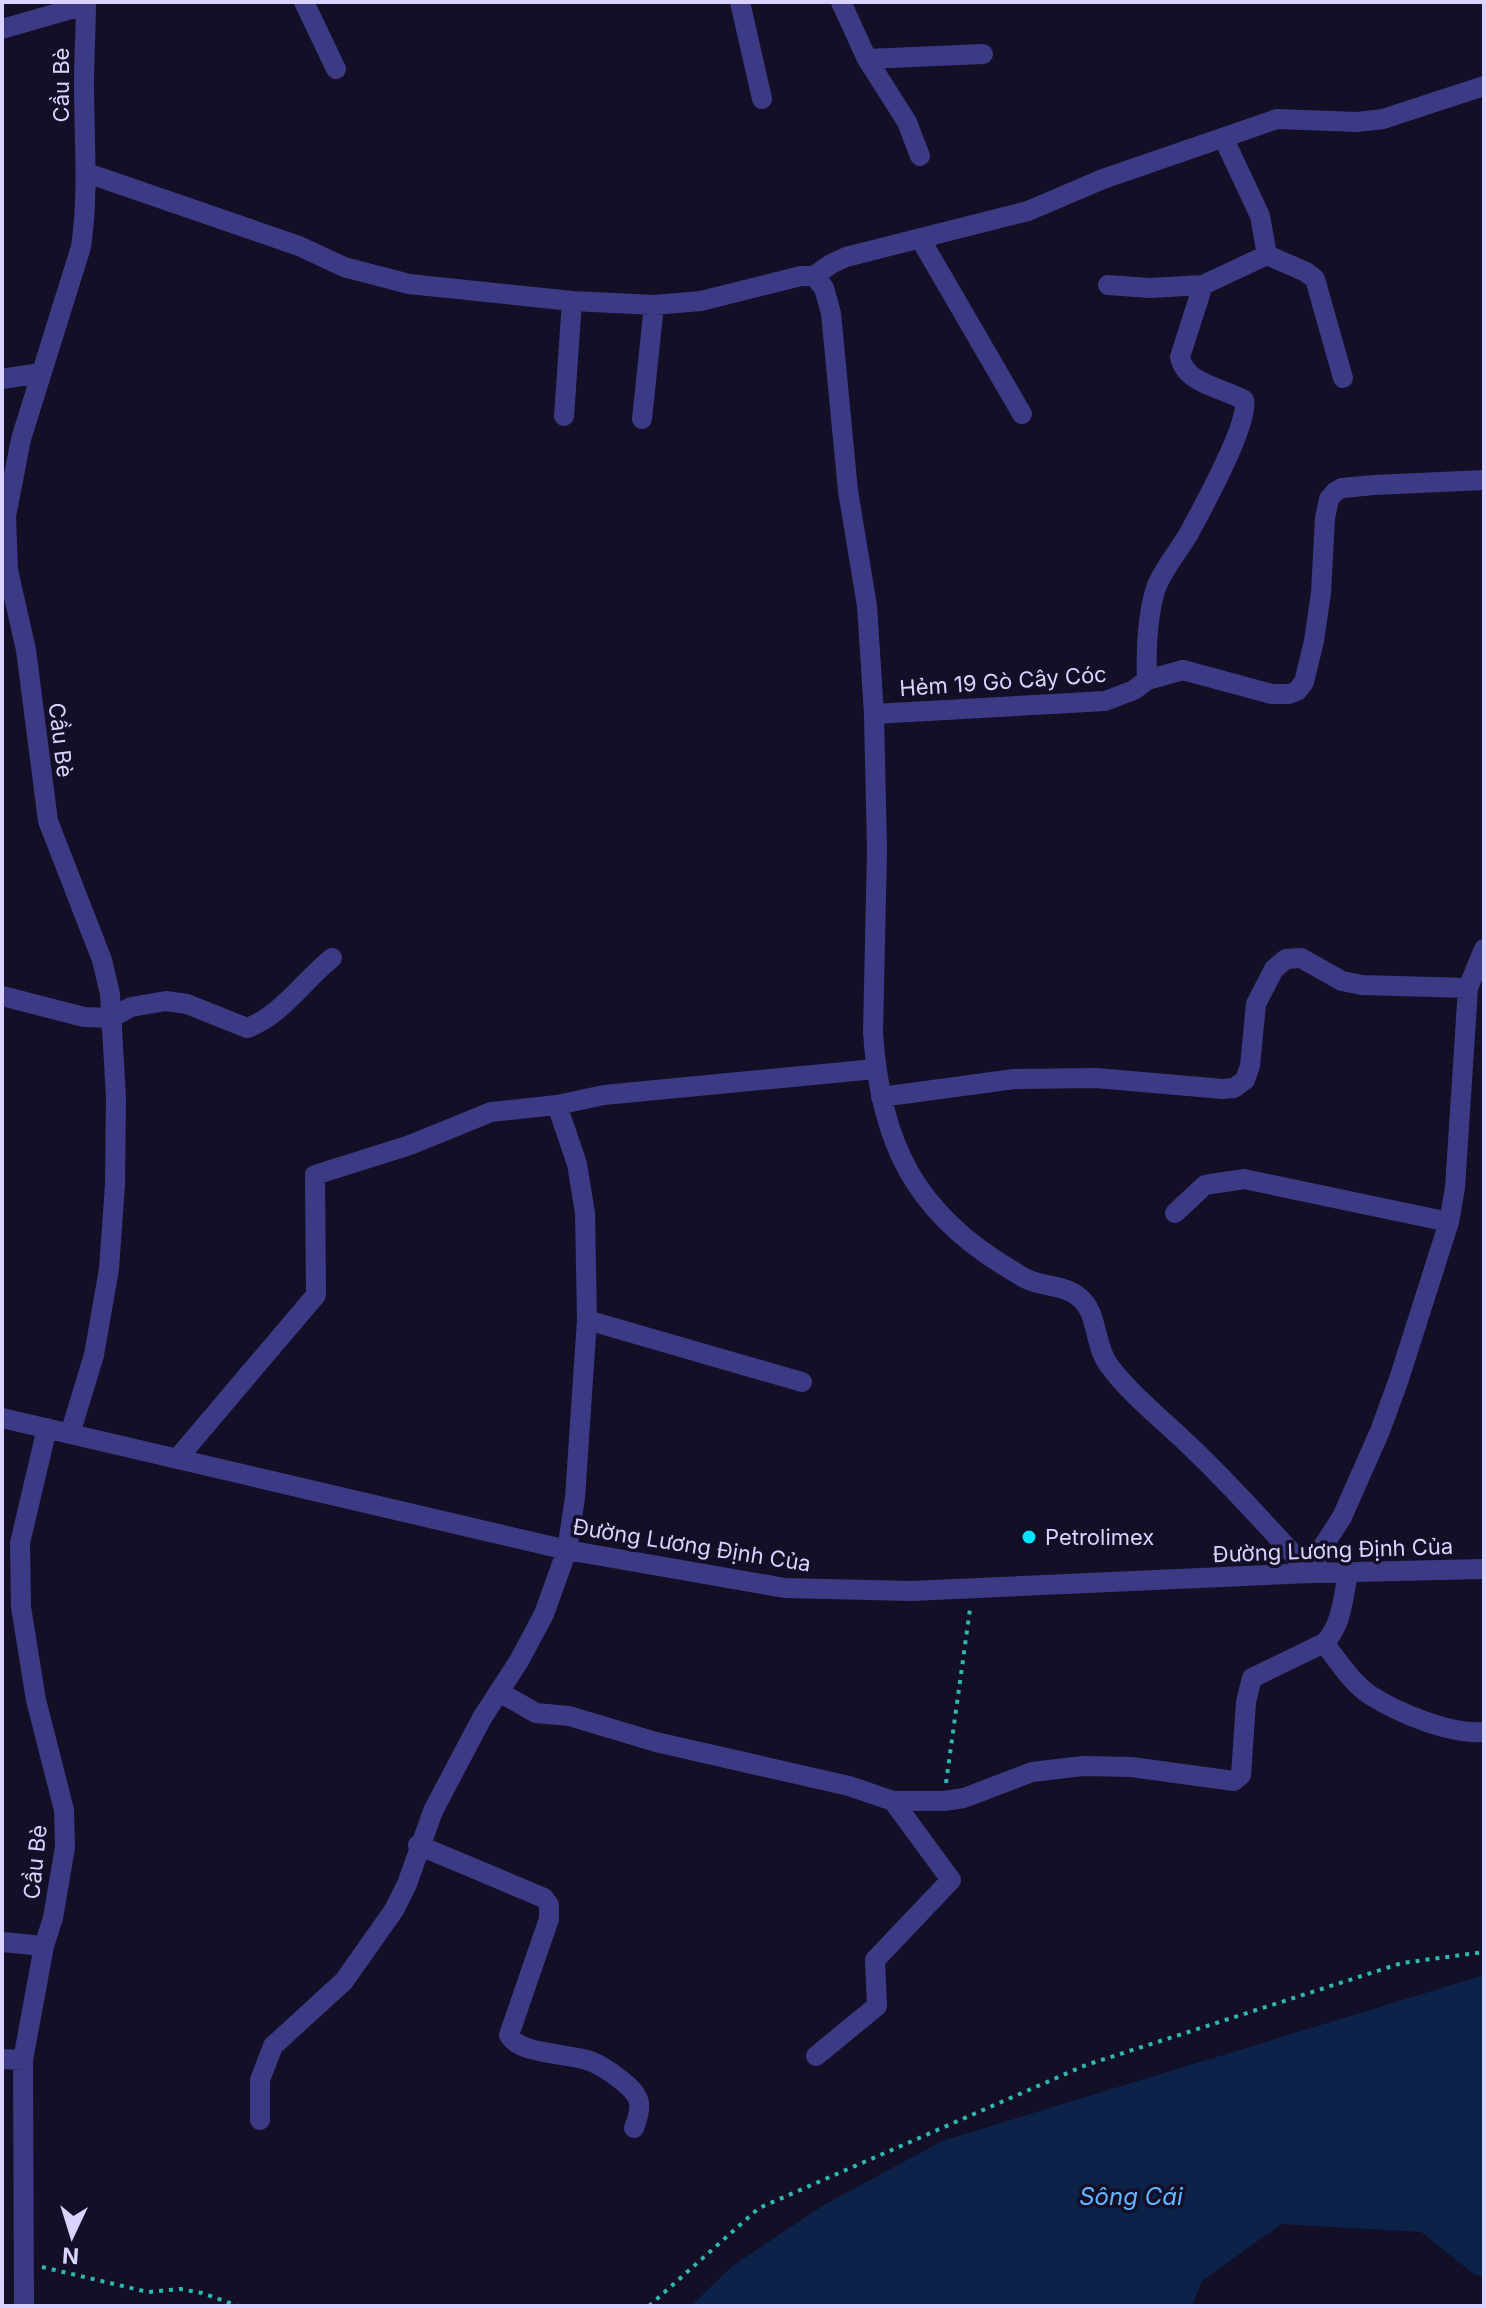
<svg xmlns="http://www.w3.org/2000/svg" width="1486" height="2308" viewBox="0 0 1486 2308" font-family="Inter,sans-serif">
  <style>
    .water { fill: #0c2248 }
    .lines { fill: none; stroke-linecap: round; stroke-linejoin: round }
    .path { stroke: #2fb8b0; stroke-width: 4; stroke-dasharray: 4 6; stroke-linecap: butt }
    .minor { stroke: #3d3a85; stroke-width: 20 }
    .poi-dot { fill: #00e5ff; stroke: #130f26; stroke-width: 3 }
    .labels { text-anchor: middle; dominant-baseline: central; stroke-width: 7; stroke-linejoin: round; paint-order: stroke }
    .street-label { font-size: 22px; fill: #d9d4ff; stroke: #130f26 }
    .poi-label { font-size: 22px; fill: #d9d4ff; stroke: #130f26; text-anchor: start }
    .water-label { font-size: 24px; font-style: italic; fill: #62b6ff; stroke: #130f26 }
  </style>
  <rect width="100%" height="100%" fill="#130f26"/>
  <path class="water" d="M 1484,1975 L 1484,2276 L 1475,2275 L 1421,2232 L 1281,2224 L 1202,2281 L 1192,2306 L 691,2306 L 731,2267 L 822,2206 L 942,2141 Z"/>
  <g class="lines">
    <path class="path" d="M 946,1783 L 970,1609
      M 42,2267 L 148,2292 L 180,2289 L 202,2293 L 238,2306
      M 649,2306 L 759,2208 L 1086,2065 L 1402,1963 L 1484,1952"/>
    <path class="minor" d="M 304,2 L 336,69
      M 740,2 L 762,99
      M 841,2 L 867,59 L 907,122 L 920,156
      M 2,29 L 86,5
      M 867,59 L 983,54
      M 1224,139 L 1260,216 L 1267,255 L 1306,272 L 1315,279 L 1343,378
      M 87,173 L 299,246 L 344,267 L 409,284 L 572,301 L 654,305 L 701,301 L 801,276 L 814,276 L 824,288 L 831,313 L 848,491 L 867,606 L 874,714 L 877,850 L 873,1032 C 880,1143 915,1214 1013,1271 C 1018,1274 1023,1278 1029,1280 C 1045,1287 1066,1285 1080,1298 C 1098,1313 1094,1344 1108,1364 C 1131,1396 1166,1422 1194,1450 C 1235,1489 1272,1532 1311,1573 L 1322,1548 L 1342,1517 L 1380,1431 L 1399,1379 L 1449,1222 L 1455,1188 L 1468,988 L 1484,949
      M 921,240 L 1022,414
      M 814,276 L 831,264 L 846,257 L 1028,211 L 1103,179 L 1277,119 L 1357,122 L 1383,119 L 1484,86
      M 1108,285 L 1150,288 L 1203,285 L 1267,255
      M 2,379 L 40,373
      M 564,416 L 572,301
      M 642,419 L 654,305
      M 1147,680 C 1146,650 1147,616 1156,588 C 1163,569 1178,552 1188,535 C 1201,511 1250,422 1244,400 C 1223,388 1185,384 1180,357 L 1203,285
      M 874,714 L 1105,701 L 1134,690 L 1147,680 L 1183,670 L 1272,694 L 1289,694 L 1297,691 L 1304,682 L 1314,641 L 1321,593 L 1325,518 L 1329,499 L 1335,492 L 1342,488 L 1374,485 L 1484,480
      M 2,996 L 84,1017 L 111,1018 L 131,1007 L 166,1001 L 187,1004 L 247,1028 C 281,1016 304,980 332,958
      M 881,1097 L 1014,1079 L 1096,1078 L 1223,1089 L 1234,1088 L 1245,1080 L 1250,1066 L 1256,1004 L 1274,969 L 1286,959 L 1301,958 L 1342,981 L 1362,985 L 1468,988
      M 1175,1213 L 1205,1185 L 1244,1179 L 1449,1222
      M 587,1320 L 802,1382
      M 2,1418 L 567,1550 L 785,1588 L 911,1591 L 1311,1573 L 1484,1569
      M 70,1434 L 94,1355 L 109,1269 L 115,1185 L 116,1097 L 110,994 L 102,960 L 48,821 L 26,650 L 8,570 L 6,516 L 21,439 L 81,247 C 89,192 84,139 84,84 C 84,56 86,29 86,2
      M 177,1459 L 316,1295 L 315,1175 L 410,1145 L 491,1112 L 557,1105 L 604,1095 L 875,1069
      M 1324,1643 C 1338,1661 1352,1683 1370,1695 C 1398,1713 1451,1735 1484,1732
      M 499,1692 L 536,1713 L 569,1716 L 656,1742 L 849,1786 L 893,1801 L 944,1801 L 964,1798 L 1032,1772 L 1083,1766 L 1131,1767 L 1234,1781 L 1241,1775 L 1246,1702 L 1252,1678 L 1324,1643 C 1342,1626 1343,1597 1348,1574
      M 418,1845 L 544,1898 L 549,1905 L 549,1919 L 509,2035 C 520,2055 568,2053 590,2061 C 601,2065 612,2073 621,2080 C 642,2096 643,2105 634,2128
      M 2,1942 L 44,1946
      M 816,2056 L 877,2006 L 875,1960 L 951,1880 L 893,1801
      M 2,2059 L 23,2060
      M 260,2120 L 260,2080 L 273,2046 L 344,1981 L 394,1910 L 407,1884 L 433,1811 L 482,1718 L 519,1661 L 544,1614 L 567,1550 L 575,1498 L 587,1320 L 585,1213 L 577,1164 L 557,1105
      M 24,2306 L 23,2060 L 44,1946 L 53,1918 L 65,1847 L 64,1810 L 36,1700 L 21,1607 L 20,1543 L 47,1428"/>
  </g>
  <circle class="poi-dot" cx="1029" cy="1537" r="8"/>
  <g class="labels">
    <g class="street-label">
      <text transform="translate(61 85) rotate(-90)">Cầu Bè</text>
      <text transform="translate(1003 681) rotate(-4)">Hẻm 19 Gò Cây Cóc</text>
      <text transform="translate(61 740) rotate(83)">Cầu Bè</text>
      <text transform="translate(692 1545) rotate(9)">Đường Lương Định Của</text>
      <text transform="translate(1333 1550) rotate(-2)">Đường Lương Định Của</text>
      <text transform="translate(35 1862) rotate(-84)">Cầu Bè</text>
    </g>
    <g class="poi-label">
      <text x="1045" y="1537">Petrolimex</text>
    </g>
    <g class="water-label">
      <text x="1131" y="2196">Sông Cái</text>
    </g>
  </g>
  <rect width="1486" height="2308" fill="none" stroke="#d9d4ff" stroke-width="8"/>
  <g transform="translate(72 2236) rotate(184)" stroke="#130f26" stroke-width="6" paint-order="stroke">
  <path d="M0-6L14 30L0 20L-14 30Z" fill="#d9d4ff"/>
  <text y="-12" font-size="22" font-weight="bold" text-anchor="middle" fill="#d9d4ff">N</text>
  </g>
</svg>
